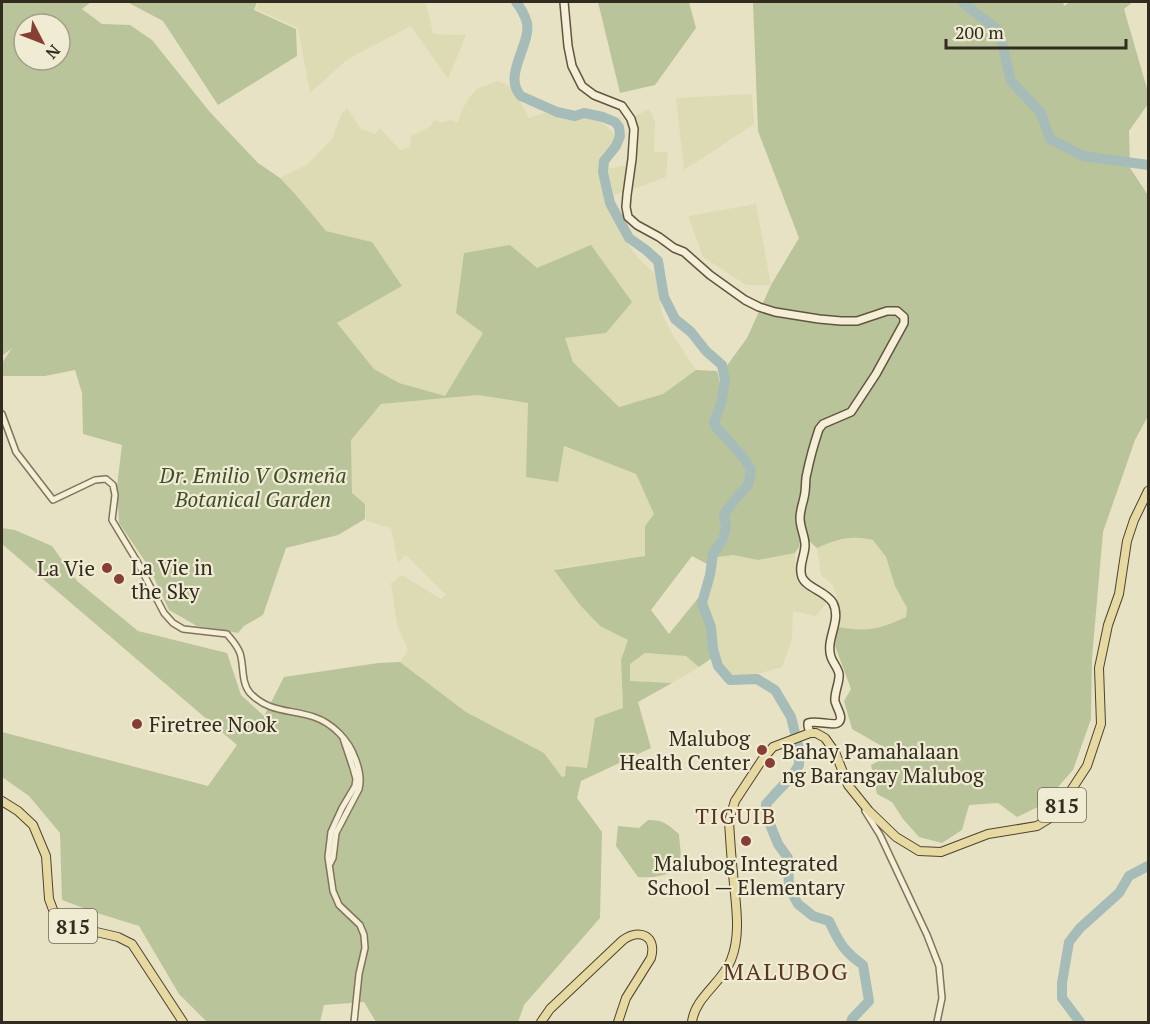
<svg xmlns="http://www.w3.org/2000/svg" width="1150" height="1024" viewBox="0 0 1150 1024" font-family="'PT Serif',serif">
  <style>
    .farmland { fill: #dcdbb3 }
    .green { fill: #bac49a; fill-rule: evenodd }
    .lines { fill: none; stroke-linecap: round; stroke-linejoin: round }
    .river { stroke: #a6bcb8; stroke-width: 10 }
    .street-casing { stroke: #80745d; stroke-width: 8 }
    .secondary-casing { stroke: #625540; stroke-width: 10 }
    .primary-casing { stroke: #4e4231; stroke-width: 10 }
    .street { stroke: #f4efd6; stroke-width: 5 }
    .secondary { stroke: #f4efd6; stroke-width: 7 }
    .primary { stroke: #e6d9a1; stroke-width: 8 }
    .poi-dot { fill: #873f35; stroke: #f0ebd3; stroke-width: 2 }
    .labels { text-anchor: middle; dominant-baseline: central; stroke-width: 4.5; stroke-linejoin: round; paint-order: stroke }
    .shield { fill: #f0ebd3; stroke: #6b6555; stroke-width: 1.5 }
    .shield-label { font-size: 20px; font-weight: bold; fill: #322b1f }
    .park-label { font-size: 21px; font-style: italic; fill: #3e4c28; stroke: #f0ebd3 }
    .poi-label { font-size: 21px; fill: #322b1f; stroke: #f0ebd3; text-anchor: start }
    .neighbourhood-label { font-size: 22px; letter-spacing: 1.5px; fill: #593624; stroke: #f0ebd3 }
    .quarter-label { font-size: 24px; letter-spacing: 1.5px; fill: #593624; stroke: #f0ebd3 }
  </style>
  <rect width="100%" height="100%" fill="#e8e2c4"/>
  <path class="farmland" d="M 259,2 L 426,2 L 433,34 L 466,35 L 448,79 L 411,26 L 348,59 L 310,93 L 298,28 L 256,9 Z
    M 498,81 L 513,88 L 529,118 L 544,113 L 601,121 L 618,138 L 599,163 L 599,174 L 606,198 L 620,233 L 638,258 L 655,274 L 662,313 L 672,334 L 696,370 L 663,394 L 619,407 L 573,362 L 565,338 L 606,333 L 483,333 L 445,397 L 399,383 L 374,369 L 337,323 L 402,286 L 372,242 L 326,231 L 296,195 L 280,178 L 308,164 L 332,139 L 341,115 L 347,108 L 361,129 L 375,134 L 380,128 L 400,150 L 410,147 L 411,136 L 431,126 L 434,120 L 441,122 L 452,120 L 458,123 L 462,110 L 469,98 L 477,89 Z
    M 752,94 L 754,124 L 684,170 L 676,98 Z
    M 649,109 L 655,121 L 654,152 L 668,152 L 666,177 L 632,190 L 639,128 L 633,117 Z
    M 626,165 L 623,192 L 614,195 L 608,169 Z
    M 756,204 L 771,285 L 746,285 L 703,257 L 688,216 Z
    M 478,395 L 528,403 L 563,446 L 636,474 L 654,514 L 645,526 L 646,556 L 555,569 L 580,605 L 600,626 L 629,640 L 621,660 L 623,708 L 595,718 L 587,768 L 562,777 L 544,753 L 466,712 L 400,662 L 408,650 L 397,625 L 391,583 L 402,575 L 441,599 L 446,595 L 406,555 L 398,563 L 391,528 L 366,521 L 365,504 L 352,493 L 351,439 L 381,404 Z
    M 859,537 L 874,540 L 886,557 L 895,586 L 907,608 L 906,617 L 881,628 L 860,631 L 837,627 L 840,615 L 836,594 L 832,584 L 821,575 L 817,548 L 835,540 Z
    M 795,553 L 797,581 L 806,588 L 829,600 L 816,616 L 793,611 L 792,639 L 782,667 L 754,675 L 731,674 L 723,667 L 706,604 L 718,557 L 733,555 L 758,560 Z
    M 645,653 L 686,656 L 699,667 L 672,683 L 630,681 L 630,664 Z"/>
  <path class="green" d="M 2,2 L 91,2 L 82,9 L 102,24 L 130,25 L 152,40 L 209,111 L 258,163 L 280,178 L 296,195 L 326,231 L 372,242 L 402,286 L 337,323 L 374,369 L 399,383 L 445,396 L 483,333 L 456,313 L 464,253 L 510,245 L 537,268 L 591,245 L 632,302 L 606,333 L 565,338 L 573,362 L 619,407 L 663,394 L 696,370 L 717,371 C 722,384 720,395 716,408 C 714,412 711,417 712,421 C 712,439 754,461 747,480 C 744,487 736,492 731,498 C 727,503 724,508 720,513 C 725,541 711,540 707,564 L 692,556 L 651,610 L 669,634 L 699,597 L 709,626 L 708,646 L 712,658 L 699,667 L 686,656 L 645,653 L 630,664 L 630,681 L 672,683 L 638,702 L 651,748 L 581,781 L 577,798 L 602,832 L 600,918 L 524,1005 L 518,1022 L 376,1022 L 364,1002 L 324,1005 L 320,1022 L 207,1022 L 179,994 L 139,926 L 94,912 L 62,900 L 60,833 L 29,796 L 2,777 L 2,732 L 208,786 L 237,745 L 2,544 L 2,528 L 15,530 L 52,546 L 77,581 L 138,631 L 227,653 L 241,695 L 264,716 L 284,677 L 378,663 L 400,662 L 466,712 L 544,753 L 562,777 L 565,776 L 566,766 L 587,768 L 595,718 L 623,708 L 621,660 L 628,640 L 600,626 L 580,605 L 554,570 L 645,556 L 645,526 L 654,514 L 636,474 L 564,446 L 558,482 L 526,477 L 528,403 L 478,395 L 381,404 L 351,440 L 352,493 L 365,504 L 365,519 L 338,535 L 286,548 L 263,615 L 244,626 L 238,633 L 197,626 L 169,610 L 149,567 L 119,523 L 117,486 L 122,445 L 83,434 L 82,393 L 75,370 L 45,376 L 2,376 L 2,363 L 12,348 L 2,356 ZM 24,24 L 60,24 L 60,60 L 24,60 Z
    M 127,2 L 257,2 L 254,10 L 296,29 L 297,56 L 218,105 L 163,21 Z
    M 598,2 L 689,2 L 696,28 L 655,85 L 620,93 Z
    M 753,2 L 1063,2 L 1064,6 L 1070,2 L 1133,2 L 1124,9 L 1148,92 L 1148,104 L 1129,131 L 1130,168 L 1148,195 L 1148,416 L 1135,440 L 1103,532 L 1092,658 L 1091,719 L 1073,770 L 1042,805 L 1017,817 L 998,803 L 969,805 L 962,830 L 942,843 L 919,837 L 903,819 L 892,802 L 877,794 L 871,765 L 895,752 L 878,744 L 852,729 L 844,701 L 851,689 L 835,646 L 837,627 C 869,632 877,630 906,617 L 907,608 L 895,586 L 886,557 L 873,540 C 851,535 837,539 817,548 L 801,534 L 799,547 L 795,553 L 758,560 L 733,555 L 718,557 L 714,555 C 725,540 731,533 727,514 L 751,486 L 753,471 L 744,456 L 725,431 L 718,426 L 716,423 L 724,401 L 726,385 L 726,367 L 747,338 L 771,285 L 799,238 L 758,131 Z
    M 648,820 C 664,820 667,824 679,834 C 679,842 682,852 680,859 C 677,877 652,878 638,877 L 616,846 L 618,826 L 639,828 Z"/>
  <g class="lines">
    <path class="river" d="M 516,2 C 520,7 525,16 527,23 C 531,45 502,76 521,96 L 557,112 L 575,116 L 584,113 L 603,117 L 615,122 L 619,127 L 620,136 L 616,146 L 604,161 L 603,172 L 610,203 L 629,238 L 646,250 L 658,261 L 664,297 L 675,319 L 691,332 L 706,351 L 722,365 L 725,380 L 722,400 L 714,422 L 716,427 L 743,457 L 751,470 L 748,485 L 737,497 L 724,514 L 726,527 L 723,539 L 713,554 L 710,575 L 702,603 L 711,627 L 713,649 L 718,666 L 730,680 L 757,679 L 775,690 L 791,717 L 799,749 L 799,765 L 792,776 L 775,794 L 766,804 L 767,817 L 778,844 L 788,858 L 789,888 L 798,904 L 813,916 L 829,921 C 839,942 843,951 863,965 L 869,1001 L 852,1019 L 851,1022
      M 962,2 L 999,31 L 1011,81 L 1041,113 L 1050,139 L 1083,156 L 1148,165
      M 1080,1022 L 1062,998 L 1062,983 L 1069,942 L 1080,928 L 1119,893 L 1129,876 L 1148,866"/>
    <g class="street-casing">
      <path id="street" d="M 2,414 L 16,452 L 53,500 L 95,480 L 106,479 L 113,485 L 115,495 L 112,520 L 138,563 L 164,613 L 173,623 L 183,629 L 227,634 C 232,640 237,645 240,653 C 244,665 241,683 250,693 C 269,713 290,709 314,717 C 332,723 349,740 355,758 C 359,768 362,778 359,789 L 336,833 L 333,858 L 330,864
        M 343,738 L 353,768 L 356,779 L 355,786 L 342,808 L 331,832 L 328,857 L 333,891 L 339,905 L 360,925 L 364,935 L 365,948 L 359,974 L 354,1022
        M 865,811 L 880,835 L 927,935 L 939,966 L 942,998 L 937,1022"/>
    </g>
    <g class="secondary-casing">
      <path id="secondary" d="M 564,2 L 568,46 L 572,66 L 582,86 L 594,95 L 622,106 L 631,119 L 634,129 L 632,159 L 627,195 L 626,207 L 628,217 L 637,225 L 659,237 L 674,248 L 684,252 L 710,275 L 745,300 L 759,307 L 775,312 L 819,319 L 841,321 L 857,321 L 887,311 L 897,311 L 904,317 L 904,323 L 876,374 L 851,412 L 823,424 L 819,429 C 814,444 810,458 807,473 C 805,479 806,486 805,492 C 804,501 800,509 800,518 C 800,528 805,536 805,545 C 805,556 798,566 802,577 C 806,588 826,591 833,603 C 842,621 825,639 831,657 C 833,663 838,668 839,674 C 840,682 834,692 835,701 C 836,707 844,717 839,722 C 835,727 817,720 808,723 L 808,726 L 810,733"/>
    </g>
    <g class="primary-casing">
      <path id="primary" d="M 2,801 L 18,811 L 33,825 L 46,856 L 49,899 L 55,915 L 64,922 L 79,928 L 118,937 L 132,944 L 183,1022
        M 541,1022 L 550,1009 L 623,940 C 640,928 657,936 651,958 L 626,998 L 618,1022
        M 692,1022 C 695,997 722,983 731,960 C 742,933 735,901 733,873 C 731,855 730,838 729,821 L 735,801 L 762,760 L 773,747 L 810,733 L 816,733 L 825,738 L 835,752 L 848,785 L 869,811 L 896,837 L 919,851 L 941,852 L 988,834 L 1037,826 L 1055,815 L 1087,766 L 1101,724 L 1099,668 L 1108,625 L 1119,594 L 1127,541 L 1134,520 L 1148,491"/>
    </g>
    <use href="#street" class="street"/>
    <use href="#secondary" class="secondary"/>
    <use href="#primary" class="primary"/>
  </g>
  <g class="poi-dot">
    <circle cx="107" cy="568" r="6"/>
    <circle cx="119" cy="579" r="6"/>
    <circle cx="137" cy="724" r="6"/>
    <circle cx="762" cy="750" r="6"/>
    <circle cx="770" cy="763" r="6"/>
    <circle cx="746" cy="841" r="6"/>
  </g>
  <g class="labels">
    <g class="shield">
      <rect x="1038" y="788" width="48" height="34" rx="4.5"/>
      <rect x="49" y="909" width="48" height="34" rx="4.5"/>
    </g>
    <g class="shield-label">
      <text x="1062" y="805">815</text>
      <text x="73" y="926">815</text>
    </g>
    <g class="park-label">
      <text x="253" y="475">Dr. Emilio V Osmeña<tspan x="253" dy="24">Botanical Garden</tspan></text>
    </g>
    <g class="poi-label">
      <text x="131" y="567">La Vie in<tspan x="131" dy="24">the Sky</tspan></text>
      <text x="95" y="568" text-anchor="end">La Vie</text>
      <text x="149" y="724">Firetree Nook</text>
      <text x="750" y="738" text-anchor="end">Malubog<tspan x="750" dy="24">Health Center</tspan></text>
      <text x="782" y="751">Bahay Pamahalaan<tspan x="782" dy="24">ng Barangay Malubog</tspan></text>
      <text x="746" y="863" text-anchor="middle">Malubog Integrated<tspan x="746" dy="24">School — Elementary</tspan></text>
    </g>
    <g class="neighbourhood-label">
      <text x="736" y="815">TIGUIB</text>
    </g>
    <g class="quarter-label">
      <text x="786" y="971">MALUBOG</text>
    </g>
  </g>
  <rect width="1150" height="1024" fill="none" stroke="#322b1f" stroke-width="6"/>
  <g transform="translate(42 42) rotate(132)"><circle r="28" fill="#f0ebd3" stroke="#a49e8b" stroke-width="1.5"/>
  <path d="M0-4.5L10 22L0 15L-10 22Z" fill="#873f35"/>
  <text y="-9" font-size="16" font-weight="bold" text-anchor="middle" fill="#322b1f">N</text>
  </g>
  <path d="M946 39v9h180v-9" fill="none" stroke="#322b1f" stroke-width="3"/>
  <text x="955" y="39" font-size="18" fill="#322b1f" stroke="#f0ebd3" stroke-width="4.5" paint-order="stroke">200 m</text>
</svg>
